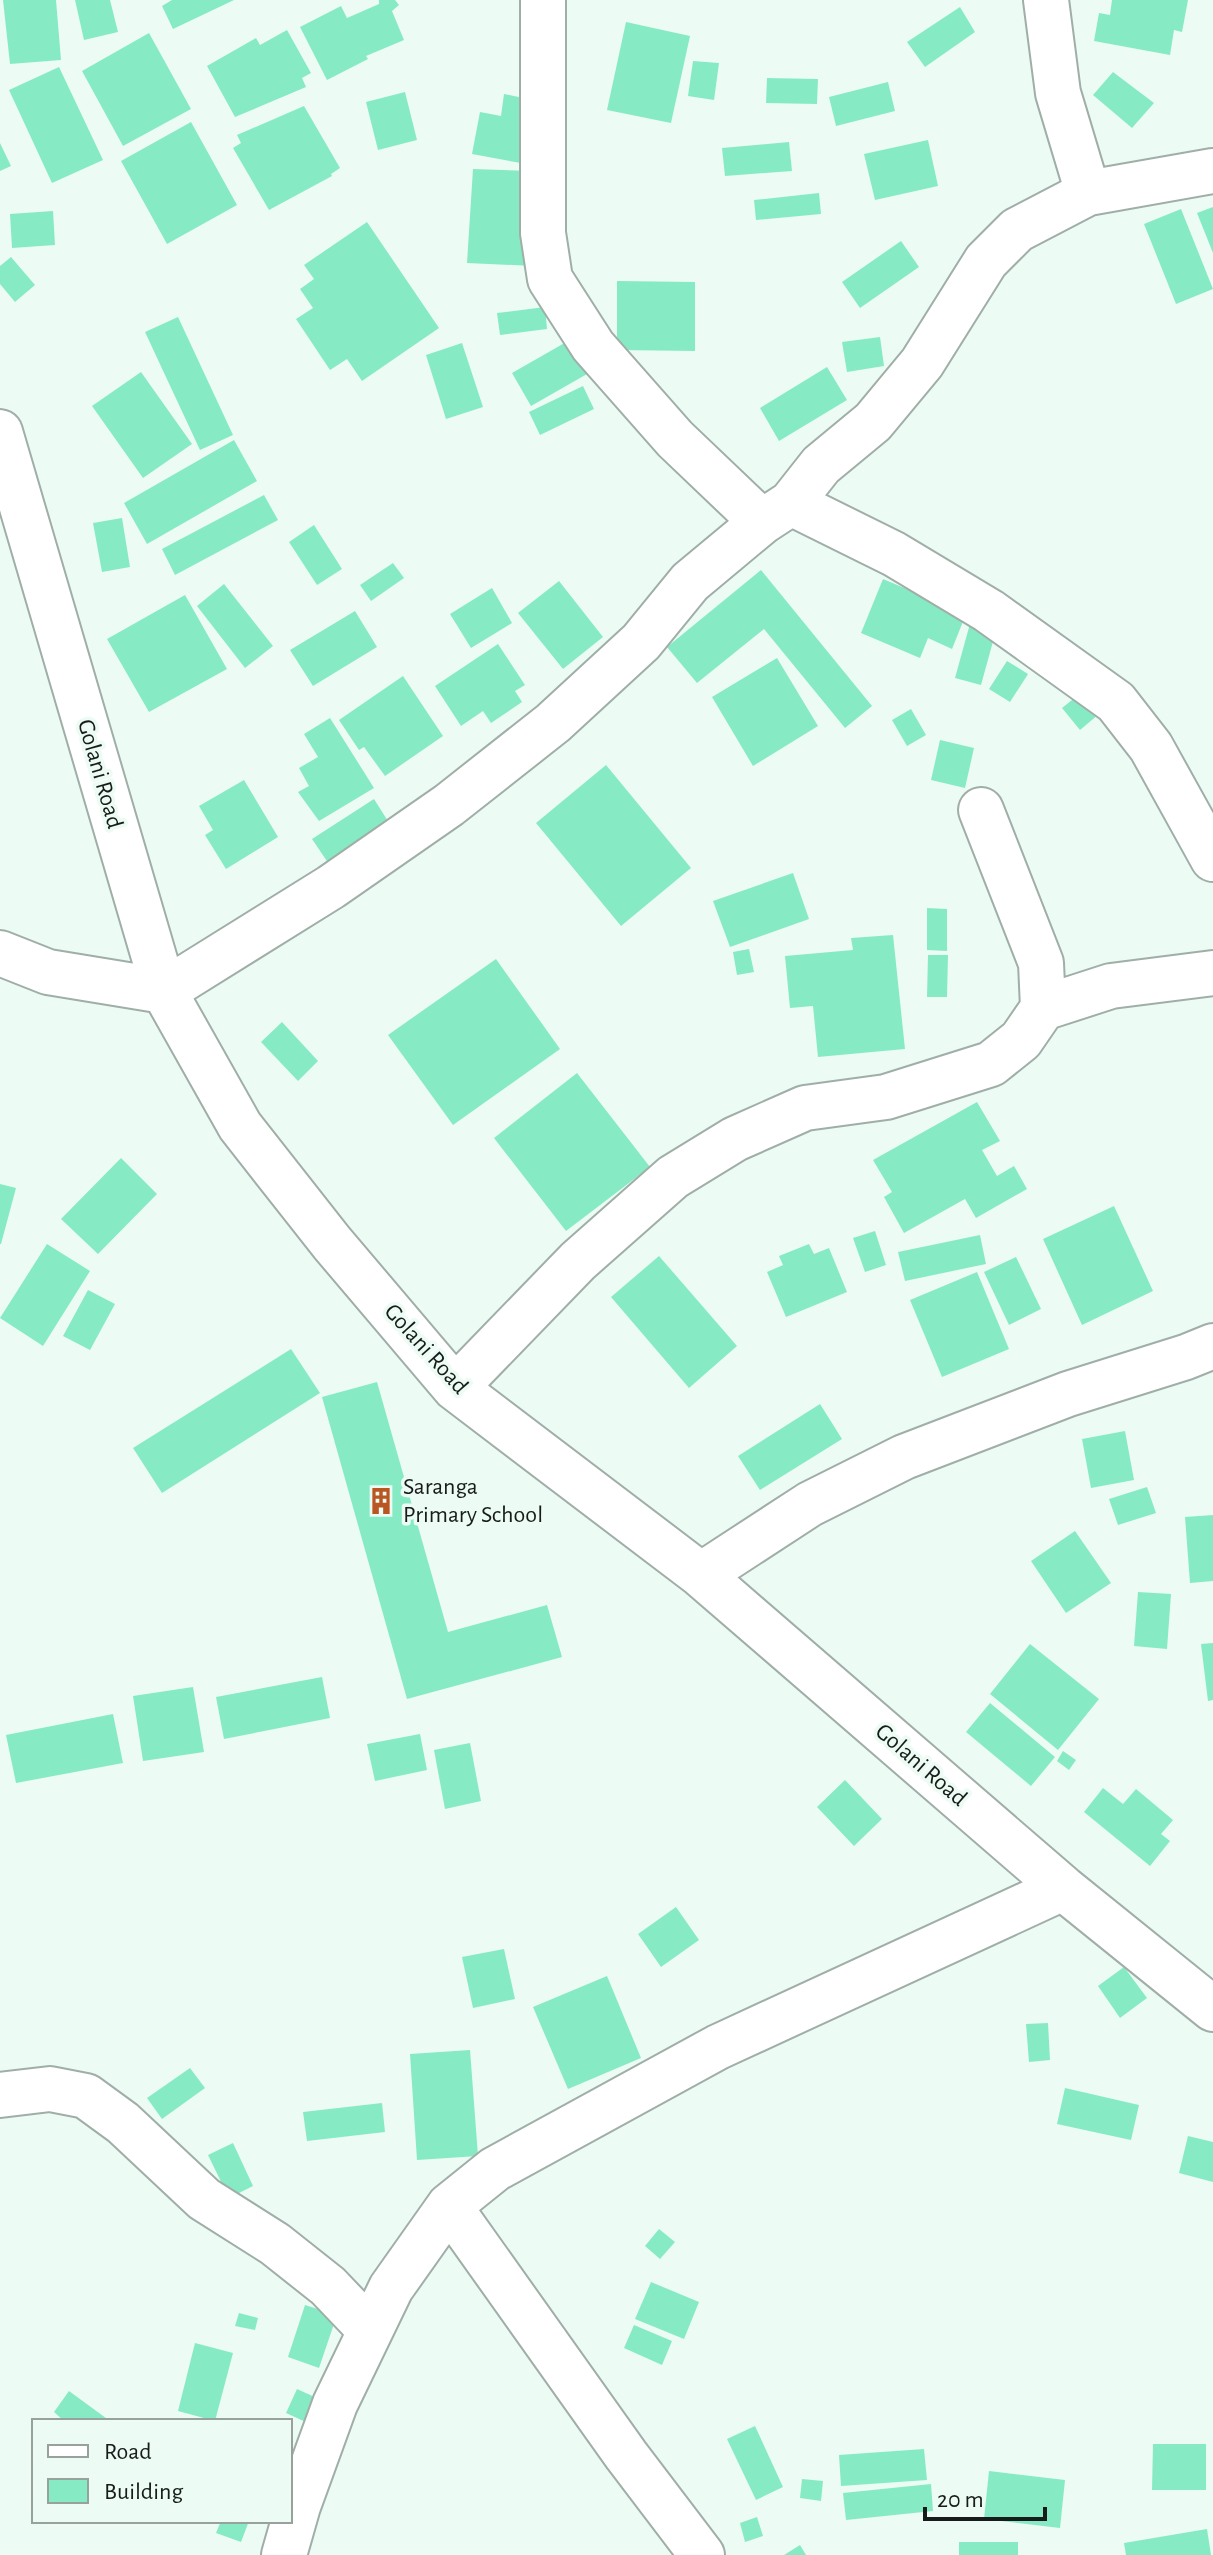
<svg xmlns="http://www.w3.org/2000/svg" width="1213" height="2555" viewBox="0 0 1213 2555" font-family="'Alegreya Sans',sans-serif">
  <style>
    .building { fill: #86ebc5 }
    .lines { fill: none; stroke-linecap: round; stroke-linejoin: round }
    .street-casing { stroke: #a0aea8; stroke-width: 48 }
    .street { stroke: #fff; stroke-width: 44 }
    .labels { text-anchor: middle; dominant-baseline: central; stroke-width: 7; stroke-linejoin: round; paint-order: stroke }
    .street-label { font-size: 24px; fill: #171c1a; stroke: #ecfbf4 }
    .poi-label { font-size: 24px; fill: #171c1a; stroke: #ecfbf4; text-anchor: start }
  </style>
  <rect width="100%" height="100%" fill="#ecfbf4"/>
  <path class="building" d="M 3,0 L 56,0 L 61,60 L 10,64 Z
    M 75,0 L 110,0 L 118,32 L 84,40 Z
    M 172,0 L 234,0 L 173,29 L 162,6 Z
    M 379,0 L 395,0 L 399,5 L 392,11 L 404,40 L 366,56 L 368,59 L 327,80 L 300,27 L 341,6 L 347,18 L 379,4 Z
    M 1112,0 L 1188,0 L 1182,32 L 1174,30 L 1170,55 L 1094,41 L 1099,13 L 1110,15 Z
    M 960,7 L 975,32 L 925,67 L 907,42 Z
    M 626,22 L 690,36 L 671,123 L 607,110 Z
    M 287,30 L 311,73 L 302,78 L 306,87 L 235,117 L 207,66 L 256,38 L 260,45 Z
    M 149,33 L 191,109 L 123,146 L 82,71 Z
    M 693,61 L 719,63 L 714,100 L 688,96 Z
    M 59,67 L 103,160 L 52,183 L 9,90 Z
    M 1113,72 L 1154,103 L 1132,128 L 1093,95 Z
    M 767,78 L 818,79 L 817,104 L 766,103 Z
    M 888,82 L 895,111 L 836,126 L 829,97 Z
    M 405,92 L 417,140 L 378,150 L 366,102 Z
    M 504,94 L 538,101 L 526,164 L 472,154 L 480,112 L 501,116 Z
    M 304,106 L 340,168 L 331,174 L 332,176 L 269,210 L 233,148 L 241,143 L 237,135 Z
    M 191,122 L 237,205 L 167,244 L 121,161 Z
    M 928,140 L 938,186 L 875,200 L 864,154 Z
    M 789,142 L 792,171 L 725,176 L 722,148 Z
    M 0,143 L 11,166 L 0,171 Z
    M 473,169 L 533,171 L 533,266 L 467,263 Z
    M 819,193 L 821,214 L 756,220 L 754,200 Z
    M 1213,207 L 1213,253 L 1197,213 Z
    M 1181,209 L 1213,289 L 1176,304 L 1144,224 Z
    M 53,211 L 55,245 L 12,248 L 10,214 Z
    M 367,222 L 439,328 L 362,381 L 347,359 L 330,370 L 296,319 L 313,308 L 300,289 L 314,279 L 304,265 Z
    M 901,241 L 919,267 L 860,308 L 842,282 Z
    M 11,257 L 35,285 L 15,302 L 0,284 L 0,266 Z
    M 617,281 L 695,282 L 695,351 L 617,350 Z
    M 545,307 L 547,329 L 500,335 L 497,313 Z
    M 178,317 L 233,435 L 200,450 L 145,332 Z
    M 880,337 L 884,366 L 847,372 L 842,342 Z
    M 568,341 L 587,374 L 531,406 L 512,373 Z
    M 462,343 L 483,407 L 446,419 L 426,355 Z
    M 827,367 L 847,400 L 779,441 L 760,408 Z
    M 141,372 L 192,444 L 143,478 L 92,406 Z
    M 583,386 L 594,409 L 540,435 L 529,412 Z
    M 234,440 L 257,481 L 147,544 L 124,503 Z
    M 264,495 L 278,520 L 175,575 L 162,549 Z
    M 122,518 L 130,567 L 102,572 L 93,523 Z
    M 314,525 L 342,569 L 317,585 L 289,542 Z
    M 393,563 L 404,578 L 371,601 L 360,585 Z
    M 761,570 L 872,706 L 845,728 L 764,629 L 697,683 L 667,647 Z
    M 883,579 L 966,614 L 952,649 L 928,638 L 920,658 L 861,633 Z
    M 559,581 L 603,637 L 563,669 L 518,613 Z
    M 224,584 L 273,646 L 245,668 L 197,606 Z
    M 492,588 L 512,623 L 471,648 L 450,614 Z
    M 185,595 L 227,669 L 149,712 L 107,639 Z
    M 355,611 L 377,647 L 313,686 L 290,650 Z
    M 971,620 L 997,627 L 981,685 L 955,678 Z
    M 498,644 L 525,685 L 515,691 L 522,702 L 491,723 L 483,711 L 461,726 L 435,686 Z
    M 777,658 L 818,726 L 753,766 L 712,697 Z
    M 1007,661 L 1028,674 L 1010,702 L 989,689 Z
    M 403,676 L 443,736 L 385,776 L 364,747 L 359,750 L 339,720 Z
    M 1087,688 L 1105,709 L 1080,730 L 1062,708 Z
    M 911,709 L 926,735 L 907,746 L 892,720 Z
    M 330,718 L 374,788 L 319,821 L 298,792 L 309,786 L 299,768 L 318,757 L 304,734 Z
    M 940,740 L 974,748 L 965,788 L 931,780 Z
    M 606,765 L 691,868 L 621,926 L 536,823 Z
    M 244,780 L 278,837 L 226,869 L 205,835 L 213,830 L 199,806 Z
    M 374,799 L 398,837 L 337,876 L 312,839 Z
    M 793,873 L 809,919 L 730,947 L 713,901 Z
    M 927,908 L 947,909 L 947,951 L 927,950 Z
    M 893,935 L 905,1049 L 818,1057 L 813,1006 L 790,1008 L 785,956 L 853,950 L 851,938 Z
    M 749,949 L 754,972 L 737,975 L 733,952 Z
    M 928,955 L 948,955 L 947,997 L 927,997 Z
    M 496,959 L 560,1049 L 453,1125 L 388,1035 Z
    M 282,1022 L 318,1061 L 298,1081 L 261,1042 Z
    M 577,1073 L 650,1167 L 566,1231 L 494,1138 Z
    M 977,1102 L 1000,1141 L 982,1150 L 997,1176 L 1014,1166 L 1027,1189 L 976,1218 L 965,1199 L 904,1233 L 884,1197 L 892,1192 L 873,1160 Z
    M 121,1158 L 157,1194 L 98,1254 L 61,1219 Z
    M 0,1184 L 16,1188 L 1,1244 L 0,1244 Z
    M 1114,1206 L 1153,1291 L 1082,1325 L 1043,1239 Z
    M 875,1231 L 886,1265 L 865,1272 L 853,1238 Z
    M 980,1235 L 986,1264 L 905,1281 L 898,1252 Z
    M 47,1244 L 90,1271 L 43,1346 L 0,1318 Z
    M 809,1244 L 814,1254 L 829,1248 L 847,1292 L 786,1317 L 767,1272 L 783,1265 L 779,1256 Z
    M 659,1256 L 737,1346 L 689,1388 L 611,1297 Z
    M 1016,1257 L 1041,1309 L 1009,1325 L 984,1272 Z
    M 977,1272 L 1009,1349 L 942,1377 L 910,1300 Z
    M 88,1290 L 115,1304 L 90,1350 L 63,1336 Z
    M 291,1349 L 320,1393 L 162,1493 L 133,1448 Z
    M 377,1382 L 448,1632 L 547,1605 L 562,1657 L 407,1699 L 322,1397 Z
    M 820,1404 L 842,1439 L 760,1490 L 738,1456 Z
    M 1125,1431 L 1134,1480 L 1091,1488 L 1082,1439 Z
    M 1147,1487 L 1156,1513 L 1118,1525 L 1109,1499 Z
    M 1213,1515 L 1213,1581 L 1190,1583 L 1185,1517 Z
    M 1075,1531 L 1111,1583 L 1066,1613 L 1031,1561 Z
    M 1138,1592 L 1171,1594 L 1167,1649 L 1134,1646 Z
    M 1213,1643 L 1213,1700 L 1208,1701 L 1201,1644 Z
    M 1030,1644 L 1099,1699 L 1058,1750 L 990,1694 Z
    M 322,1677 L 330,1718 L 224,1739 L 216,1697 Z
    M 193,1687 L 204,1752 L 143,1761 L 133,1696 Z
    M 990,1703 L 1055,1757 L 1031,1786 L 966,1732 Z
    M 113,1714 L 123,1763 L 16,1783 L 6,1735 Z
    M 420,1734 L 427,1770 L 375,1781 L 367,1744 Z
    M 470,1743 L 481,1801 L 445,1809 L 434,1750 Z
    M 1063,1751 L 1076,1760 L 1069,1770 L 1057,1761 Z
    M 845,1780 L 882,1819 L 854,1846 L 817,1807 Z
    M 1103,1788 L 1123,1804 L 1136,1789 L 1173,1820 L 1161,1834 L 1170,1841 L 1150,1866 L 1084,1812 Z
    M 676,1907 L 699,1940 L 661,1967 L 638,1934 Z
    M 504,1949 L 515,1999 L 473,2008 L 462,1957 Z
    M 1124,1967 L 1147,1998 L 1120,2018 L 1098,1986 Z
    M 607,1976 L 641,2058 L 568,2089 L 533,2007 Z
    M 1048,2023 L 1050,2060 L 1029,2062 L 1026,2024 Z
    M 470,2050 L 478,2156 L 417,2160 L 410,2054 Z
    M 190,2068 L 205,2088 L 162,2119 L 147,2098 Z
    M 1065,2088 L 1139,2105 L 1131,2140 L 1057,2124 Z
    M 382,2103 L 385,2132 L 307,2141 L 303,2112 Z
    M 1188,2136 L 1213,2142 L 1213,2182 L 1179,2173 Z
    M 233,2143 L 253,2186 L 229,2198 L 208,2155 Z
    M 659,2229 L 675,2242 L 660,2259 L 645,2246 Z
    M 651,2282 L 699,2302 L 684,2339 L 635,2319 Z
    M 305,2305 L 337,2315 L 319,2368 L 288,2357 Z
    M 239,2313 L 258,2318 L 255,2330 L 235,2326 Z
    M 634,2325 L 672,2341 L 662,2365 L 624,2348 Z
    M 195,2343 L 233,2353 L 215,2421 L 178,2411 Z
    M 297,2389 L 319,2399 L 308,2423 L 286,2413 Z
    M 69,2391 L 110,2421 L 64,2421 L 54,2412 Z
    M 755,2426 L 783,2487 L 756,2500 L 727,2439 Z
    M 1153,2444 L 1206,2444 L 1206,2490 L 1152,2490 Z
    M 924,2449 L 927,2480 L 841,2486 L 839,2455 Z
    M 989,2471 L 1065,2480 L 1060,2528 L 984,2519 Z
    M 802,2479 L 823,2481 L 821,2501 L 800,2498 Z
    M 931,2484 L 933,2511 L 846,2520 L 843,2493 Z
    M 757,2517 L 763,2536 L 745,2542 L 740,2523 Z
    M 221,2521 L 249,2521 L 241,2542 L 216,2533 Z
    M 1207,2529 L 1211,2555 L 1126,2555 L 1124,2543 Z
    M 959,2542 L 1018,2542 L 1018,2555 L 959,2555 Z
    M 800,2545 L 806,2555 L 784,2555 Z"/>
  <g class="lines">
    <g class="street-casing">
      <path id="street" d="M 543,0 L 543,233 L 550,279 L 593,346 L 675,439 L 762,522
        M 1046,0 L 1058,93 L 1088,193
        M 0,432 L 164,991 L 240,1126 L 332,1243 L 455,1388 L 701,1575 L 1063,1888 L 1213,2009
        M 791,503 L 894,554 L 989,611 L 1116,702 L 1151,747 L 1213,859
        M 0,953 L 48,972 L 164,991 L 331,887 L 449,805 L 553,723 L 641,642 L 690,582 L 762,522 L 791,503 L 821,465 L 873,422 L 922,363 L 986,261 L 1017,230 L 1088,193 L 1213,171
        M 1043,1008 L 1111,986 L 1213,973
        M 455,1388 L 578,1261 L 673,1177 L 735,1139 L 805,1108 L 886,1097 L 991,1064 L 1021,1040 L 1043,1008 L 1041,963 L 981,810
        M 701,1575 L 810,1504 L 904,1457 L 1068,1394 L 1186,1357 L 1213,1346
        M 0,2095 L 50,2089 L 86,2096 L 123,2123 L 204,2199 L 275,2244 L 328,2286 L 370,2330
        M 449,2206 L 626,2455 L 702,2555
        M 284,2555 L 298,2506 L 335,2404 L 391,2288 L 449,2206 L 495,2169 L 718,2047 L 1063,1888"/>
    </g>
    <use href="#street" class="street"/>
  </g>
  <defs>
    <g id="building-bare" transform="scale(2.16)"><path d="M-4-6H4V6H1V3H-1V6H-4ZM-2.5-4.3h1.7v1.8h-1.7ZM.8-4.3h1.7v1.8H.8ZM-2.5-1h1.7V.8h-1.7ZM.8-1h1.7V.8H.8Z" fill="#ba5621" stroke="#ecfbf4" stroke-width="2.5" paint-order="stroke"/></g>
  </defs>
  <g fill-rule="evenodd">
    <use href="#building-bare" x="381" y="1501"/>
  </g>
  <g class="labels">
    <g class="street-label">
      <text transform="translate(100 774) rotate(74)">Golani Road</text>
      <text transform="translate(426 1349) rotate(48)">Golani Road</text>
      <text transform="translate(921 1765) rotate(41)">Golani Road</text>
    </g>
    <g class="poi-label">
      <text x="403" y="1487">Saranga<tspan x="403" dy="28">Primary School</tspan></text>
    </g>
  </g>
  <rect x="32" y="2419" width="260" height="104" fill="#ecfbf4" stroke="#97a29d" stroke-width="2"/>
  <rect x="48" y="2445" width="40" height="12" fill="#ffffff" stroke="#97a29d" stroke-width="2"/>
  <text x="104" y="2459" font-size="24" fill="#171c1a">Road</text>
  <rect x="48" y="2479" width="40" height="24" fill="#86ebc5" stroke="#97a29d" stroke-width="2"/>
  <text x="104" y="2499" font-size="24" fill="#171c1a">Building</text>
  <path d="M925 2507v12h120v-12" fill="none" stroke="#171c1a" stroke-width="4"/>
  <text x="937" y="2507" font-size="24" fill="#171c1a" stroke="#ecfbf4" stroke-width="6" paint-order="stroke">20 m</text>
</svg>
